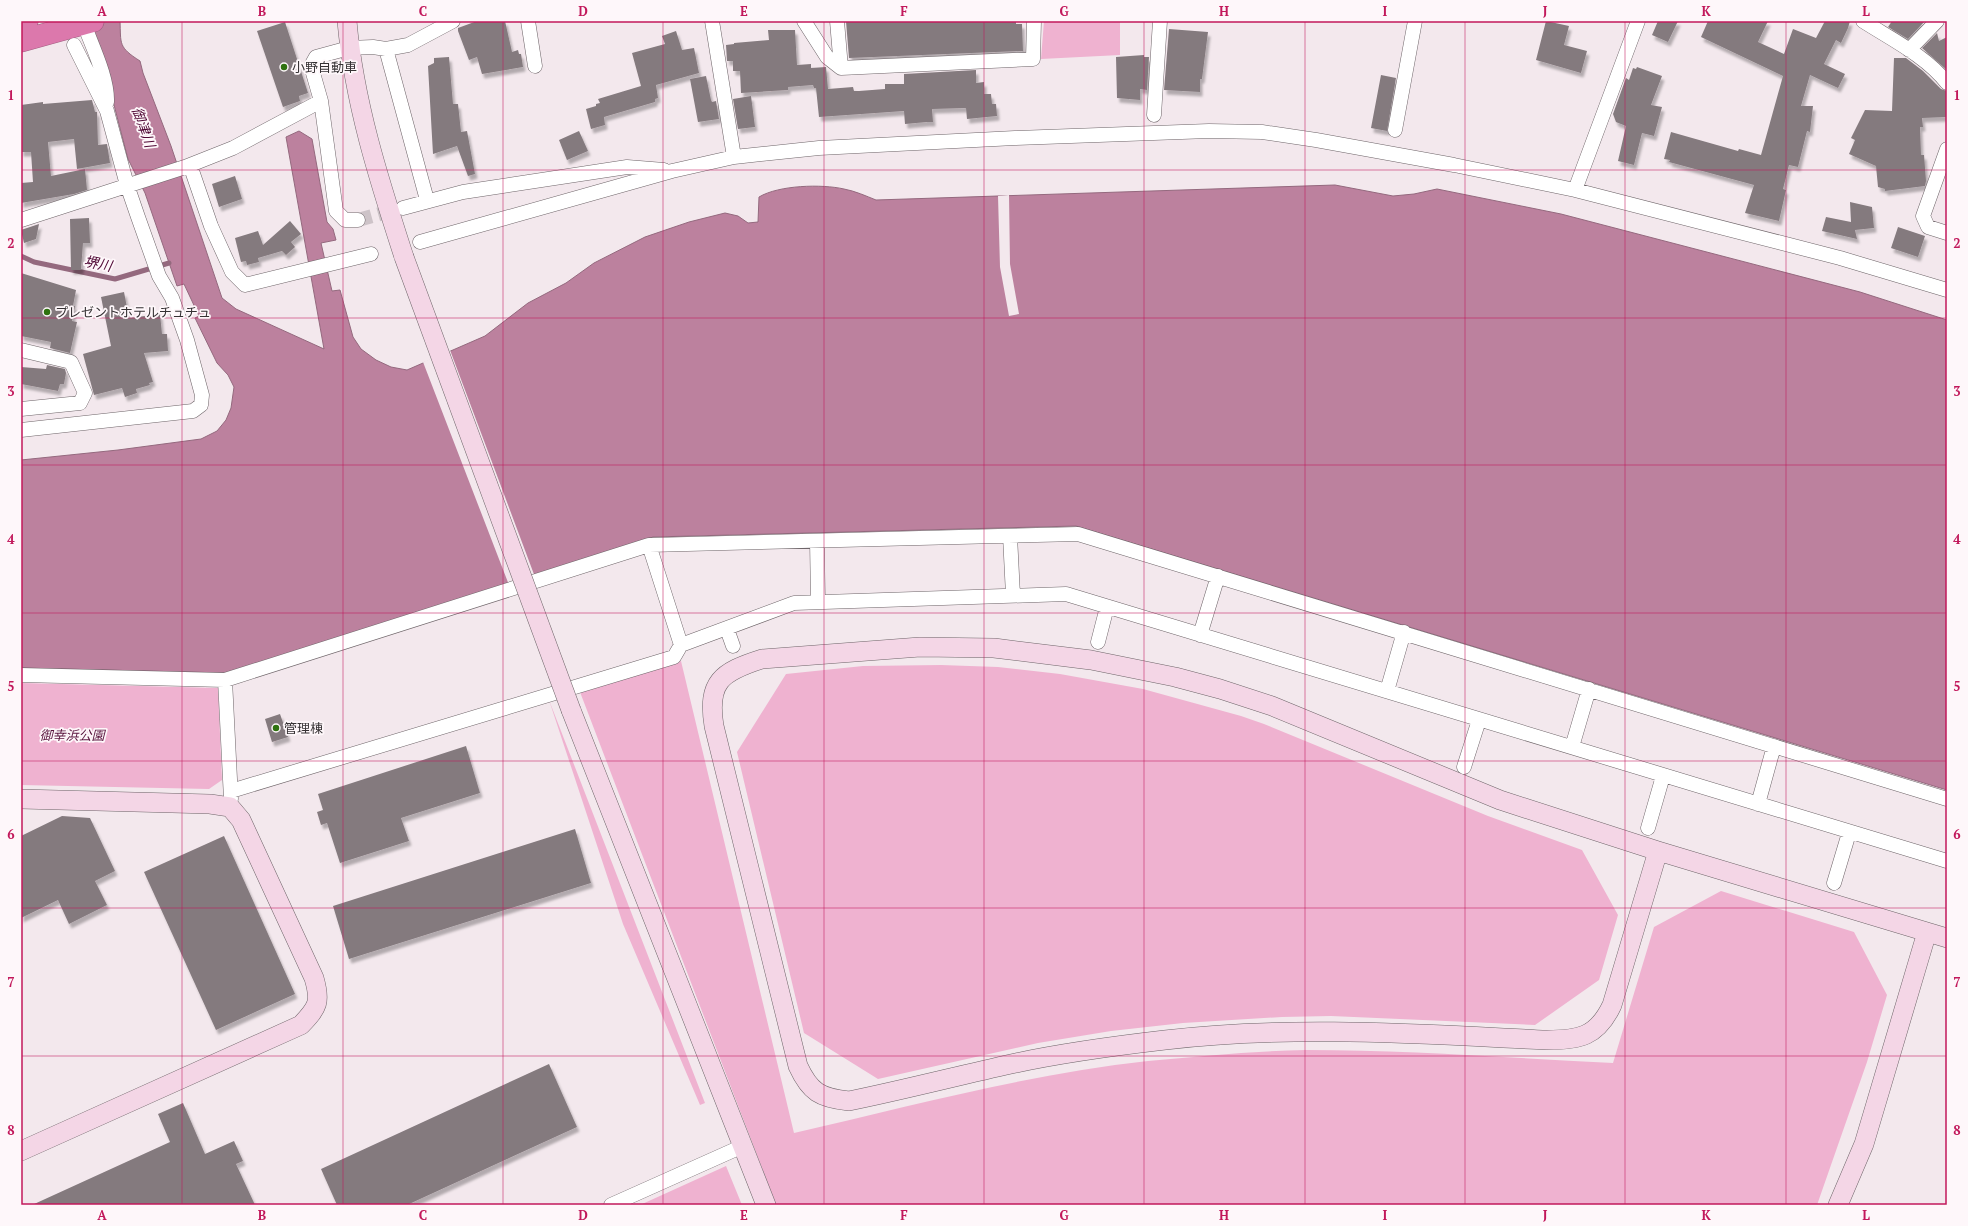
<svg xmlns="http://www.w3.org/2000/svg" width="1968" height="1226" viewBox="0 0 1968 1226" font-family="'PT Serif','Noto Sans JP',serif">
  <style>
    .green { fill: #efb2d0 }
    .water { fill: #bc819e; stroke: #94697e }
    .pier { fill: #f3e8ed }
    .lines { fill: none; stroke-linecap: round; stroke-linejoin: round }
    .stream { stroke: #94697e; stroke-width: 5 }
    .building { fill: #847a7e; filter: url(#shadow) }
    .street-tunnel { stroke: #cdc3c8; stroke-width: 14; stroke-dasharray: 14 7; stroke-linecap: butt }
    .street-casing { stroke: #6e6569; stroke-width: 15 }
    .secondary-casing { stroke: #6e6569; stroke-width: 20 }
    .highway-casing { stroke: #a25f82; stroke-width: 23 }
    .street { stroke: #fff; stroke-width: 14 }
    .secondary { stroke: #f4d6e6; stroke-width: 19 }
    .highway { stroke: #dc78ac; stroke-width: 22 }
    .secondary-bridge-casing { stroke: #6e6569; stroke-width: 20; stroke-linecap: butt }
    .secondary-bridge { stroke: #f4d6e6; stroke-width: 19 }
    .grid { fill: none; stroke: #c2185b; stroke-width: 1; stroke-opacity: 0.55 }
    .poi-dot { fill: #2e720f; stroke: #fef7fa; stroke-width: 1.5 }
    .labels { text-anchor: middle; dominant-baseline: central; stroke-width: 3.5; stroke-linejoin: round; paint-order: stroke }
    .poi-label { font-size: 13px; fill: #353133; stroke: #fef7fa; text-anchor: start }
    .park-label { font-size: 13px; font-style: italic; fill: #59133d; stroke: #fef7fa }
    .water-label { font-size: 14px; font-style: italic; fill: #4f0734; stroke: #fef7fa }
    .neatline { fill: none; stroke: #c2185b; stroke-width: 1.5 }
    .grid-label { font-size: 13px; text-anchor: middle; font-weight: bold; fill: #c2185b }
  </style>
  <defs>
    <filter id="shadow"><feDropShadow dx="2.5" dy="4.5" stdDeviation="1" flood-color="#0004"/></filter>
  </defs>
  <rect width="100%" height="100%" fill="#f3e8ed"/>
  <path class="green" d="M 1044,21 L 1120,21 L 1120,55 L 1041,59 Z
    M 681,661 L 794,1133 C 911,1106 1029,1074 1148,1061 C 1201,1056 1254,1051 1306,1050 C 1409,1050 1511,1058 1613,1063 L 1654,927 L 1721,891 L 1854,932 L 1887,995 L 1867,1062 L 1817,1205 L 776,1205 L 580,692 Z
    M 941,665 L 998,667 L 1060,674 L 1143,689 L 1241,716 L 1264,724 L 1488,816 L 1582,850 L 1618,915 L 1599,980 L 1535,1025 L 1331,1016 L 1282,1017 L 1183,1023 L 1111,1031 L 1038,1043 L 878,1079 L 804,1033 L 737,752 L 786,674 L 863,666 Z
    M 21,683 L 218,688 L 222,780 L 209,789 L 21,785 Z
    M 549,700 L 705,1103 L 700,1105 L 623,924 Z
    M 726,1166 L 742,1205 L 640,1205 Z"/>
  <path class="water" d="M 87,21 L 120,21 C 121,44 118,47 140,61 L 143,73 L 171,146 L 222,298 L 236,309 L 324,349 L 286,137 L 299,131 L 312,139 L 327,222 L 333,229 L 336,240 L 321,243 L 332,291 L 340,290 L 353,337 L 361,349 L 376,360 L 391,367 L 407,370 L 485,336 L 528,303 L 566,283 L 594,263 L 645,237 L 689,222 L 725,213 L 738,216 L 748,223 L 758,222 L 759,197 C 779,185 822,184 844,189 C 855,191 866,196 876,200 L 1335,185 L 1393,196 L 1414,194 L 1437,189 L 1561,214 L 1860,292 L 1947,320 L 1947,790 L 1076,526 L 653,537 L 227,673 L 21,668 L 21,460 L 118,450 L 201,439 L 217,431 L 226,420 L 231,408 L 234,387 L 228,375 L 217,363 L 195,318 L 199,316 L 184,284 L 177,286 L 145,193 L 128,159 L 105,70 Z"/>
  <path class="pier" d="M 1009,195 L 1010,264 L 1019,314 L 1009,316 L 1000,267 L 998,196 Z
    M 450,350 L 535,577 L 509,585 L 423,362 Z"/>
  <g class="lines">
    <path class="stream" d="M 21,256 L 34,262 L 115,279 L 169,263"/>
  </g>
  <path class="building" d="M 477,21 L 505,21 L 512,52 L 518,50 L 519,54 L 521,54 L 523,67 L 482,74 L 477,57 L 469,60 L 458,31 L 458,28 Z
    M 846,21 L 1016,21 L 1016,24 L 1022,24 L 1023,51 L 849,58 Z
    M 1546,21 L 1569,26 L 1564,45 L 1587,51 L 1581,73 L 1536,60 Z
    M 1658,21 L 1678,21 L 1668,42 L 1652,35 Z
    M 1708,21 L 1768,21 L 1758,42 L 1784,54 L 1793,29 L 1816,38 L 1825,21 L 1850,21 L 1848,28 L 1841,43 L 1836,40 L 1824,64 L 1845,74 L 1838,88 L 1810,75 L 1801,106 L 1813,106 L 1810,132 L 1807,131 L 1798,167 L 1789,165 L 1783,189 L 1786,190 L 1779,221 L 1745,213 L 1754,185 L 1669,162 L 1670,160 L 1664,159 L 1671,132 L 1738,151 L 1739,149 L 1761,155 L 1783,76 L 1701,37 Z
    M 1892,21 L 1925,21 L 1908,39 L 1888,27 Z
    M 285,22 L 308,93 L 299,96 L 300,101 L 283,107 L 257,31 Z
    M 1169,29 L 1208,32 L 1202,79 L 1200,79 L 1200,92 L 1164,90 Z
    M 768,30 L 795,30 L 797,65 L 811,64 L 811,68 L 826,67 L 828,89 L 853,87 L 854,91 L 859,91 L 885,89 L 885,84 L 904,84 L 904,74 L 976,70 L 976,83 L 984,82 L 984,94 L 991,94 L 992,104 L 996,104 L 997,116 L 967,119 L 966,108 L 932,109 L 933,122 L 927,122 L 905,124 L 904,111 L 819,117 L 816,88 L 814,88 L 813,85 L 788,87 L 788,90 L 741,93 L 740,71 L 733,71 L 733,61 L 727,61 L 726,45 L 734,44 L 734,43 L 769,40 Z
    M 676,31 L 682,50 L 694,48 L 699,73 L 656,85 L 658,98 L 655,99 L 655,102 L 604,117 L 605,125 L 591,129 L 586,109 L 596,106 L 596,104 L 600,103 L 598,99 L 641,86 L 632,53 L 665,44 L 662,36 Z
    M 1937,33 L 1939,41 L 1947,37 L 1947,70 L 1922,48 Z
    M 1144,55 L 1144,57 L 1149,57 L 1147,90 L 1140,89 L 1140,100 L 1117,98 L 1116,57 Z
    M 449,57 L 453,104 L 458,104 L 461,132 L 467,131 L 475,174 L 468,176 L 457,146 L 433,154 L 428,66 L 434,63 L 434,58 Z
    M 1894,58 L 1906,58 L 1923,71 L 1941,89 L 1947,91 L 1947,117 L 1922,118 L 1923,127 L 1920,127 L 1921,155 L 1924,155 L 1926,181 L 1925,186 L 1885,191 L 1885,189 L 1878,187 L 1876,166 L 1849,154 L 1855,140 L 1851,138 L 1865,110 L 1892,111 Z
    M 1637,67 L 1662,76 L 1651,105 L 1662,107 L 1654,136 L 1642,133 L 1634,165 L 1618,161 L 1626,126 L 1616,122 L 1613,114 L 1626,78 L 1629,80 L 1633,68 L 1636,69 Z
    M 1381,75 L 1396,78 L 1387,131 L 1371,128 Z
    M 706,76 L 711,100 L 712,102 L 716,101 L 719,119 L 698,122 L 690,79 Z
    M 751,96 L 755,127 L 738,129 L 733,99 Z
    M 92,100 L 95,112 L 97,112 L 98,145 L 107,144 L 110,163 L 77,169 L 74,139 L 48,142 L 51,176 L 85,169 L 87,190 L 74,194 L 21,203 L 21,183 L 33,182 L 31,152 L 21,152 L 21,105 L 43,102 L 43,104 Z
    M 579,131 L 588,151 L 567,160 L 559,140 Z
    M 235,176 L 242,199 L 219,207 L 212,184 Z
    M 1850,202 L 1872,207 L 1874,228 L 1855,230 L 1857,239 L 1822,231 L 1826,217 L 1851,222 Z
    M 89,218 L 90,243 L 83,243 L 81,270 L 71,270 L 70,219 Z
    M 290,221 L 301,234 L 291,242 L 295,247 L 286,255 L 282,251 L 258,258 L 259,262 L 247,265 L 246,261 L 241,262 L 235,238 L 258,231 L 263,245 Z
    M 39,224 L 36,239 L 24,243 L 21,230 Z
    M 1898,227 L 1925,236 L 1918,257 L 1891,248 Z
    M 21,273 L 76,290 L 73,306 L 75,306 L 72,321 L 77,322 L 70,353 L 50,348 L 51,342 L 21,336 Z
    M 124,292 L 129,318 L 160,314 L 162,334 L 167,334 L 168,351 L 144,353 L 153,382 L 149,383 L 150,385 L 136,389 L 137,393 L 125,397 L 122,388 L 94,395 L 83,354 L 111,346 L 101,297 Z
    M 47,365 L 65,369 L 66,373 L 64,384 L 60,384 L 58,391 L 21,384 L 21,367 L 46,369 Z
    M 280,714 L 288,737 L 272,742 L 265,719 Z
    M 466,746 L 480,793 L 401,818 L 409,841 L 340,863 L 327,823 L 321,825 L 317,812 L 323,810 L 318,794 Z
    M 62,816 L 90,818 L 115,871 L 95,881 L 107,905 L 69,924 L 58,900 L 21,918 L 21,836 Z
    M 575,829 L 591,883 L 349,959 L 333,906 Z
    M 224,836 L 295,994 L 216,1030 L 144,872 Z
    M 549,1064 L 577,1127 L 407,1205 L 337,1205 L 321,1169 Z
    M 183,1103 L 205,1154 L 234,1141 L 243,1161 L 236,1164 L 255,1205 L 32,1205 L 170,1142 L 158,1114 Z"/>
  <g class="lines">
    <path class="street-tunnel" d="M 358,220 L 398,209"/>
    <g class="street-casing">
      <path id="street" d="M 528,21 L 535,66
        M 712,21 L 734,157
        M 804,21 L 827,57 L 841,68 L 1033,59 L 1034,21
        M 837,21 L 841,68
        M 1863,21 C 1891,39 1926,56 1947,83
        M 84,24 C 92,46 108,78 107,102
        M 386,49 L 427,200
        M 1909,50 L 1937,21
        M 321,101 L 336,211 L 345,220 L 358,220
        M 1154,115 L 1160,21
        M 1395,130 L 1415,21
        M 1947,149 L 1923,216 L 1928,227 L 1947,233
        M 190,165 L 211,226 L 232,272 L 245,285 L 371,254
        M 1575,190 L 1638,21
        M 403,208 L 463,192 L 627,167 L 664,170
        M 21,220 L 185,167 L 233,148 L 321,101 L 311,66 L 316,57 L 349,48 L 373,47 L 386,49 L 408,45 L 453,21
        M 420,242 L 672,171 L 734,157 L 819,148 L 1015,138 L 1209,131 L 1262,132 L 1316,140 L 1454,165 L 1575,190 L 1840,258 L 1947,290
        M 21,350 L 71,362 L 85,393 L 80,403 L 21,409
        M 21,430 L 193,411 L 201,405 L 202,395 L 187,340 L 172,298 L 159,276 L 138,217 L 127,185 L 107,111 L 74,45
        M 1010,536 L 1013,595
        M 817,541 L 818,601
        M 649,545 L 681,645
        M 727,629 L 733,646
        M 1200,635 L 1218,576
        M 1098,642 L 1107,607
        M 21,675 L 225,680 L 649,545 L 1078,534 L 1947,799
        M 225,680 L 231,799
        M 1387,691 L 1404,632
        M 1572,747 L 1589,689
        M 1464,767 L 1479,720
        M 231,791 L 674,657 L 681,645 L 794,603 L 1066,594 L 1947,861
        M 1758,804 L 1774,746
        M 1648,828 L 1663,776
        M 1834,883 L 1849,833
        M 611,1205 L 743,1146"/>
    </g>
    <g class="secondary-casing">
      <path id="secondary" d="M 347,21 C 354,102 379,180 404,257
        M 571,710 L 766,1205
        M 21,799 L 210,804 L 230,807 L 241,820 L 314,978 C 321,1002 318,1007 301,1025 L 21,1151
        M 1658,851 L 1612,1005 C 1597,1037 1579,1040 1547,1040 C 1419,1034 1292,1025 1165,1040 C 1113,1046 1061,1053 1011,1064 C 957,1076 903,1090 849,1101 C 820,1098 810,1092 798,1066 L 714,726 C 707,682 721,672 762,659 L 920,647 L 994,648 L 1091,660 L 1175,677 L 1220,689 L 1272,706 L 1500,800 L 1658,851 L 1927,932
        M 1838,1205 L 1864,1144 L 1927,932 L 1947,938"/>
    </g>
    <g class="highway-casing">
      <path id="highway" d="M 21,23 L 27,21
        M 21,41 L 93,21"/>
    </g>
    <use href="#street" class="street"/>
    <use href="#secondary" class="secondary"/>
    <use href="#highway" class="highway"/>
    <g class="secondary-bridge-casing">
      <path id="secondary-bridge" d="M 404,257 L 571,710"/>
    </g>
    <use href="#secondary-bridge" class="secondary-bridge"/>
  </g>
  <path class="grid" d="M 182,21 L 182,1205M 343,21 L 343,1205M 503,21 L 503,1205M 663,21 L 663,1205M 824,21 L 824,1205M 984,21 L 984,1205M 1144,21 L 1144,1205M 1305,21 L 1305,1205M 1465,21 L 1465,1205M 1625,21 L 1625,1205M 1786,21 L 1786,1205M 21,170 L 1947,170M 21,318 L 1947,318M 21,465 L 1947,465M 21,613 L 1947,613M 21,761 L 1947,761M 21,908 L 1947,908M 21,1056 L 1947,1056"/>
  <g class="poi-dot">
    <circle cx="284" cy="67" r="4"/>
    <circle cx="47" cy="312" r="4"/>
    <circle cx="276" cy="728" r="4"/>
  </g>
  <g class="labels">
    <g class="poi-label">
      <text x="292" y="67">小野自動車</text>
      <text x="55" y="312">プレゼントホテルチュチュ</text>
      <text x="284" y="728">管理棟</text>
    </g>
    <g class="park-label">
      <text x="72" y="735">御幸浜公園</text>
    </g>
    <g class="water-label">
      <text transform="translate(144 127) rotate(70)">御津川</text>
      <text transform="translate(98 263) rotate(11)">堺川</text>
    </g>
  </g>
  <rect width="1968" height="1226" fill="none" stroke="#fef7fa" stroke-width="44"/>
  <rect x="22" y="22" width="1924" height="1182" class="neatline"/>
  <g class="grid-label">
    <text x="102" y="16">A</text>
    <text x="262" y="16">B</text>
    <text x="423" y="16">C</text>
    <text x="583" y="16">D</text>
    <text x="744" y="16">E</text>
    <text x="904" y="16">F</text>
    <text x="1064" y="16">G</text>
    <text x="1224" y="16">H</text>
    <text x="1385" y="16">I</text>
    <text x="1545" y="16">J</text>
    <text x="1706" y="16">K</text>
    <text x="1866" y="16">L</text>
    <text x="11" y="100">1</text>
    <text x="1957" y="100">1</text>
    <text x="11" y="248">2</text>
    <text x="1957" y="248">2</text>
    <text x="11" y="396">3</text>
    <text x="1957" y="396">3</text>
    <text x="11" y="544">4</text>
    <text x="1957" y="544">4</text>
    <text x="11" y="691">5</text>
    <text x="1957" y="691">5</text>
    <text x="11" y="839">6</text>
    <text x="1957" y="839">6</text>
    <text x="11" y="987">7</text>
    <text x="1957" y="987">7</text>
    <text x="11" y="1135">8</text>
    <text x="1957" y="1135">8</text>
    <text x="102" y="1220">A</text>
    <text x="262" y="1220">B</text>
    <text x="423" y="1220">C</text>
    <text x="583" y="1220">D</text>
    <text x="744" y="1220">E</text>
    <text x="904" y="1220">F</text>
    <text x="1064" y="1220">G</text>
    <text x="1224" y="1220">H</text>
    <text x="1385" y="1220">I</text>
    <text x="1545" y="1220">J</text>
    <text x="1706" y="1220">K</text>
    <text x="1866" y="1220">L</text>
  </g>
</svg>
